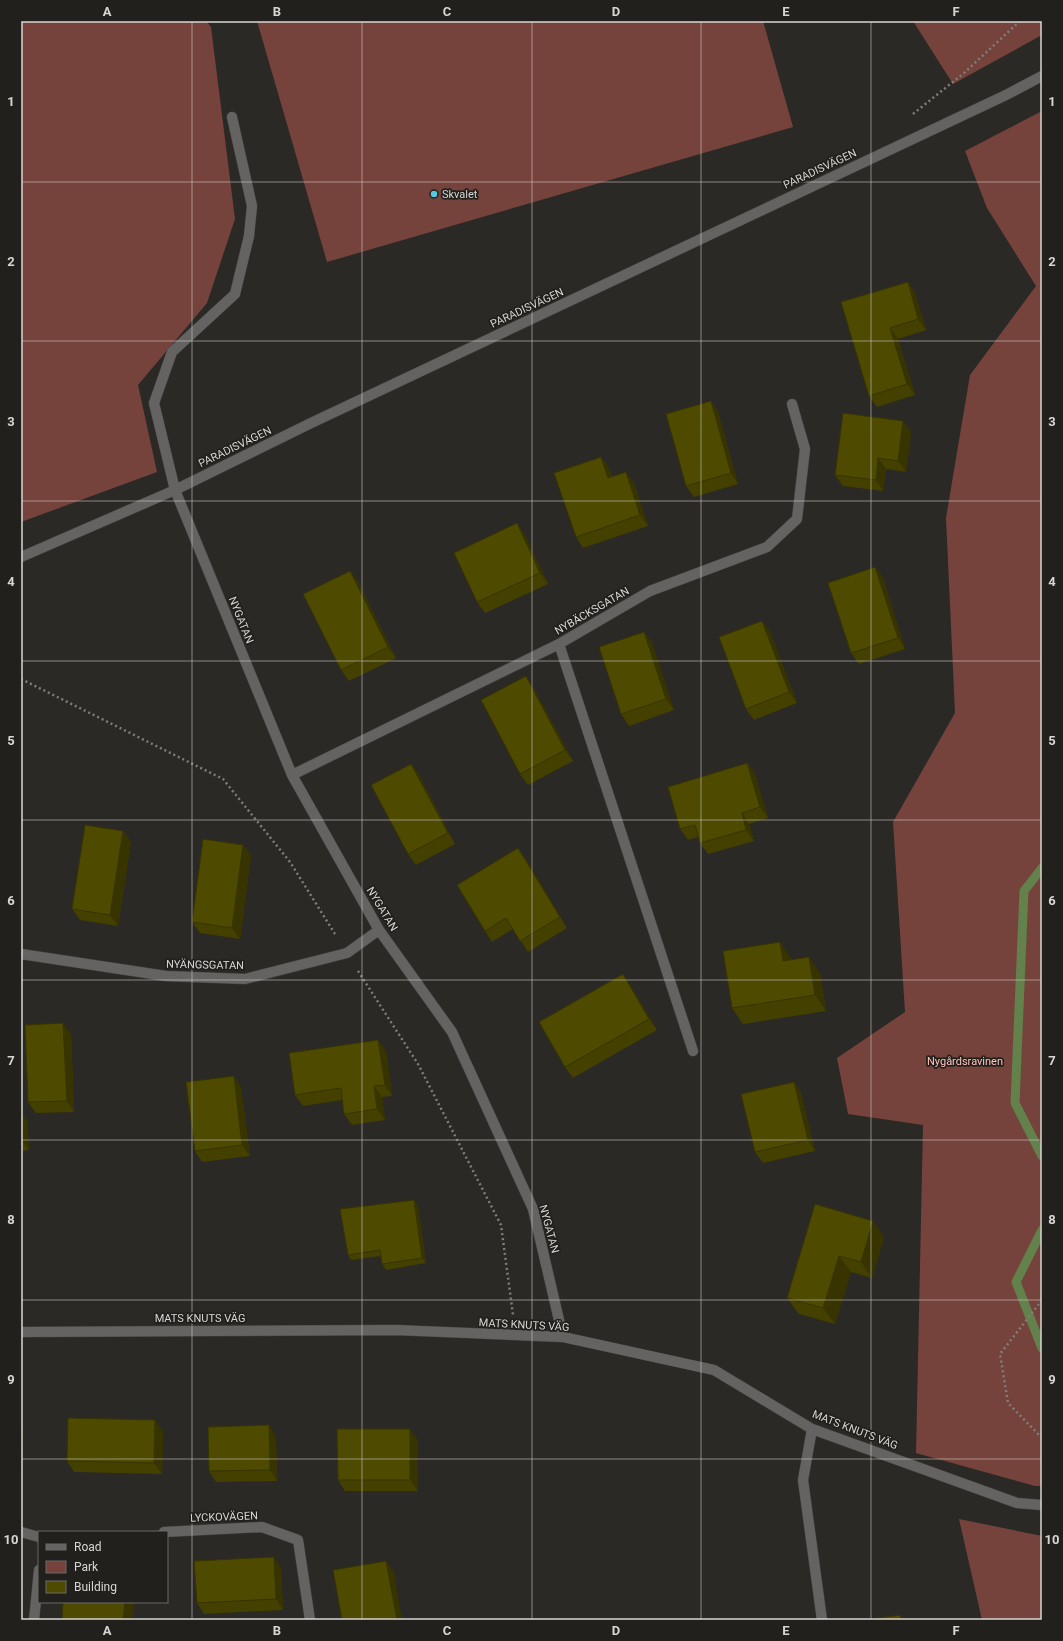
<svg xmlns="http://www.w3.org/2000/svg" width="1063" height="1641" viewBox="0 0 1063 1641" font-family="Roboto,sans-serif">
  <style>
    .green { fill: #75433c }
    .lines { fill: none; stroke-linecap: round; stroke-linejoin: round }
    .stream { stroke: #62814b; stroke-width: 9 }
    .minor-casing { stroke: #474542; stroke-width: 11 }
    .path { stroke: #7f7e7b; stroke-width: 2.5; stroke-dasharray: 2 3; stroke-linecap: butt }
    .minor { stroke: #656362; stroke-width: 10 }
    .wall { fill: #434000 }
    .shaded-wall { fill: #373400 }
    .building { fill: #4e4a00; stroke: #373400 }
    .grid { fill: none; stroke: #d7d6d4; stroke-width: 1; stroke-opacity: 0.55 }
    .poi-dot { fill: #55cadf; stroke: #22201d; stroke-width: 1.5 }
    .labels { text-anchor: middle; dominant-baseline: central; stroke-width: 3.5; stroke-linejoin: round; paint-order: stroke }
    .street-label { font-size: 11px; fill: #d7d6d4; stroke: #22201d }
    .poi-label { font-size: 11px; fill: #d7d6d4; stroke: #22201d; text-anchor: start }
    .park-label { font-size: 11px; fill: #ffc3ba; stroke: #22201d }
    .neatline { fill: none; stroke: #d7d6d4; stroke-width: 1.5 }
    .grid-label { font-size: 13px; text-anchor: middle; font-weight: bold; fill: #d7d6d4 }
  </style>
  <rect width="100%" height="100%" fill="#2b2926"/>
  <path class="green" d="M 21,21 L 206,21 L 211,27 L 235,219 L 207,303 L 138,385 L 157,472 L 21,522 Z
    M 257,21 L 763,21 L 793,127 L 327,262 Z
    M 913,21 L 1042,21 L 1042,35 L 953,84 Z
    M 1042,111 L 1042,1486 L 1035,1486 L 916,1453 L 923,1125 L 848,1114 L 837,1058 L 905,1012 L 893,822 L 955,713 L 946,518 L 970,375 L 1036,286 L 987,208 L 965,151 Z
    M 959,1519 L 1042,1536 L 1042,1620 L 982,1620 Z"/>
  <g class="lines">
    <path class="stream" d="M 1042,868 L 1024,891 L 1015,1103 L 1042,1156
      M 1042,1230 L 1016,1282 L 1042,1348"/>
    <g class="minor-casing">
      <path id="minor" d="M 232,117 L 252,206 L 249,236 L 235,294 L 172,352 L 154,403 L 175,490 L 292,775 L 379,930 L 452,1032 L 533,1209 L 563,1337
        M 21,557 L 175,490 L 309,424 L 1006,95 L 1042,76
        M 559,644 L 693,1051
        M 292,775 L 559,644 L 650,591 L 767,547 L 797,519 L 805,449 L 792,404
        M 21,954 L 166,976 L 245,979 L 347,953 L 379,930
        M 21,1332 L 396,1330 L 563,1337 L 714,1370 L 812,1429 L 1017,1503 L 1042,1505
        M 812,1429 L 803,1480 L 822,1620
        M 21,1532 L 39,1537
        M 164,1532 L 262,1527 L 298,1540 L 310,1620
        M 34,1620 L 39,1570"/>
    </g>
    <path class="path" d="M 913,114 L 964,73 L 1020,21
      M 21,679 L 223,779 L 290,862 L 335,934
      M 358,971 L 418,1064 L 501,1225 L 513,1315
      M 1042,1300 L 1000,1354 L 1008,1403 L 1042,1438"/>
    <use href="#minor" class="minor"/>
  </g>
  <path class="wall" d="M 908,282 L 915,293 L 926,330 L 898,339 L 915,395 L 877,407 L 869,396 L 841,302 Z
    M 711,401 L 718,412 L 738,484 L 694,497 L 686,486 Z
    M 903,421 L 911,432 L 906,472 L 886,469 L 883,491 L 843,486 L 835,475 Z
    M 601,457 L 609,468 L 612,477 L 634,483 L 648,526 L 583,548 L 576,537 Z
    M 525,535 L 548,584 L 485,613 L 477,602 Z
    M 875,567 L 883,578 L 905,649 L 859,664 L 851,653 Z
    M 350,571 L 358,582 L 396,658 L 349,681 L 341,670 Z
    M 762,621 L 770,632 L 797,703 L 754,720 L 746,709 Z
    M 644,632 L 652,643 L 674,710 L 629,726 L 621,714 Z
    M 533,687 L 573,761 L 528,785 L 520,774 Z
    M 747,763 L 755,774 L 768,818 L 749,824 L 754,841 L 708,854 L 700,843 L 698,837 L 688,840 L 680,829 Z
    M 411,764 L 419,775 L 455,844 L 416,865 L 408,854 Z
    M 123,831 L 131,842 L 118,926 L 80,920 L 72,909 Z
    M 243,845 L 251,856 L 240,939 L 200,933 L 192,922 Z
    M 526,859 L 567,928 L 528,952 L 513,929 L 492,942 L 485,931 Z
    M 791,958 L 792,960 L 820,973 L 826,1011 L 743,1024 L 732,1008 Z
    M 630,985 L 657,1030 L 573,1078 L 565,1067 Z
    M 71,1034 L 74,1112 L 36,1113 L 28,1102 Z
    M 386,1051 L 392,1096 L 382,1097 L 385,1120 L 352,1125 L 344,1114 L 342,1100 L 303,1106 L 295,1095 Z
    M 794,1082 L 801,1093 L 815,1151 L 763,1163 L 755,1152 Z
    M 241,1087 L 250,1156 L 202,1162 L 195,1151 Z
    M 21,1113 L 27,1121 L 29,1150 L 21,1151 Z
    M 414,1200 L 418,1206 L 426,1263 L 386,1270 L 382,1264 L 381,1256 L 351,1260 L 348,1255 Z
    M 815,1204 L 884,1237 L 872,1278 L 851,1272 L 835,1324 L 799,1314 L 787,1298 Z
    M 163,1431 L 162,1474 L 74,1472 L 67,1461 Z
    M 276,1436 L 277,1481 L 216,1482 L 209,1471 Z
    M 418,1440 L 418,1491 L 345,1491 L 338,1480 Z
    M 281,1568 L 283,1610 L 204,1614 L 197,1603 Z"/>
  <path class="shaded-wall" d="M 908,282 L 915,293 L 926,330 L 918,319 Z
    M 890,328 L 898,339 L 915,395 L 907,384 Z
    M 711,401 L 718,412 L 738,484 L 731,473 Z
    M 903,421 L 911,432 L 906,472 L 898,461 Z
    M 601,457 L 609,468 L 616,489 L 608,478 Z
    M 878,458 L 886,469 L 883,491 L 876,480 Z
    M 626,472 L 634,483 L 648,526 L 640,515 Z
    M 517,523 L 525,535 L 548,584 L 540,573 Z
    M 875,567 L 883,578 L 905,649 L 898,638 Z
    M 350,571 L 358,582 L 396,658 L 388,647 Z
    M 762,621 L 770,632 L 797,703 L 789,692 Z
    M 644,632 L 652,643 L 674,710 L 666,699 Z
    M 526,676 L 533,687 L 573,761 L 565,750 Z
    M 747,763 L 755,774 L 768,818 L 760,807 Z
    M 411,764 L 419,775 L 455,844 L 448,833 Z
    M 742,813 L 749,824 L 754,841 L 746,830 Z
    M 123,831 L 131,842 L 118,926 L 110,915 Z
    M 243,845 L 251,856 L 240,939 L 232,928 Z
    M 518,848 L 526,859 L 567,928 L 560,917 Z
    M 780,942 L 791,958 L 794,977 L 783,961 Z
    M 809,957 L 820,973 L 826,1011 L 815,995 Z
    M 623,974 L 630,985 L 657,1030 L 649,1019 Z
    M 63,1023 L 71,1034 L 74,1112 L 67,1101 Z
    M 378,1040 L 386,1051 L 392,1096 L 385,1085 Z
    M 234,1076 L 241,1087 L 250,1156 L 242,1145 Z
    M 794,1082 L 801,1093 L 815,1151 L 808,1140 Z
    M 374,1086 L 382,1097 L 385,1120 L 377,1109 Z
    M 21,1113 L 27,1121 L 29,1150 L 21,1139 Z
    M 414,1200 L 418,1206 L 426,1263 L 422,1258 Z
    M 873,1221 L 884,1237 L 872,1278 L 861,1262 Z
    M 839,1256 L 851,1272 L 835,1324 L 823,1308 Z
    M 155,1420 L 163,1431 L 162,1474 L 154,1463 Z
    M 269,1425 L 276,1436 L 277,1481 L 270,1470 Z
    M 21,1427 L 23,1430 L 22,1484 L 21,1483 Z
    M 410,1429 L 418,1440 L 418,1491 L 410,1480 Z
    M 274,1557 L 281,1568 L 283,1610 L 276,1599 Z
    M 386,1561 L 394,1572 L 402,1620 L 397,1620 Z
    M 125,1602 L 134,1602 L 132,1620 L 123,1620 Z
    M 900,1615 L 904,1620 L 901,1620 Z"/>
  <path class="building" d="M 908,282 L 918,319 L 890,328 L 907,384 L 869,396 L 841,302 Z
    M 711,401 L 731,473 L 686,486 L 666,414 Z
    M 843,413 L 903,421 L 898,461 L 878,458 L 876,480 L 835,475 Z
    M 601,457 L 608,478 L 626,472 L 640,515 L 576,537 L 554,473 Z
    M 517,523 L 540,573 L 477,602 L 454,553 Z
    M 875,567 L 898,638 L 851,653 L 828,583 Z
    M 350,571 L 388,647 L 341,670 L 303,594 Z
    M 762,621 L 789,692 L 746,709 L 719,637 Z
    M 644,632 L 666,699 L 621,714 L 599,647 Z
    M 526,676 L 565,750 L 520,774 L 481,700 Z
    M 747,763 L 760,807 L 742,813 L 746,830 L 700,843 L 695,825 L 680,829 L 668,787 Z
    M 411,764 L 448,833 L 408,854 L 371,785 Z
    M 85,825 L 123,831 L 110,915 L 72,909 Z
    M 203,839 L 243,845 L 232,928 L 192,922 Z
    M 518,848 L 560,917 L 520,941 L 506,918 L 485,931 L 457,885 Z
    M 780,942 L 783,961 L 809,957 L 815,995 L 732,1008 L 723,951 Z
    M 623,974 L 649,1019 L 565,1067 L 539,1022 Z
    M 63,1023 L 67,1101 L 28,1102 L 25,1025 Z
    M 378,1040 L 385,1085 L 374,1086 L 377,1109 L 344,1114 L 341,1088 L 295,1095 L 289,1053 Z
    M 234,1076 L 242,1145 L 195,1151 L 186,1082 Z
    M 794,1082 L 808,1140 L 755,1152 L 741,1094 Z
    M 414,1200 L 422,1258 L 382,1264 L 380,1250 L 348,1255 L 340,1209 Z
    M 815,1204 L 873,1221 L 861,1262 L 839,1256 L 823,1308 L 787,1298 Z
    M 68,1418 L 155,1420 L 154,1463 L 67,1461 Z
    M 269,1425 L 270,1470 L 209,1471 L 208,1427 Z
    M 337,1429 L 410,1429 L 410,1480 L 338,1480 Z
    M 274,1557 L 276,1599 L 197,1603 L 194,1561 Z
    M 386,1561 L 397,1620 L 342,1620 L 333,1570 Z
    M 63,1602 L 125,1602 L 123,1620 L 73,1620 L 62,1619 Z
    M 900,1615 L 901,1620 L 863,1620 Z"/>
  <path class="grid" d="M 192,21 L 192,1620M 362,21 L 362,1620M 532,21 L 532,1620M 701,21 L 701,1620M 871,21 L 871,1620M 21,182 L 1042,182M 21,341 L 1042,341M 21,501 L 1042,501M 21,661 L 1042,661M 21,820 L 1042,820M 21,980 L 1042,980M 21,1140 L 1042,1140M 21,1300 L 1042,1300M 21,1459 L 1042,1459"/>
  <circle class="poi-dot" cx="434" cy="194" r="4"/>
  <g class="labels">
    <g class="street-label">
      <text transform="translate(820 169) rotate(-25)">PARADISVÄGEN</text>
      <text transform="translate(527 308) rotate(-25)">PARADISVÄGEN</text>
      <text transform="translate(235 447) rotate(-26)">PARADISVÄGEN</text>
      <text transform="translate(592 611) rotate(-30)">NYBÄCKSGATAN</text>
      <text transform="translate(241 620) rotate(68)">NYGATAN</text>
      <text transform="translate(382 909) rotate(59)">NYGATAN</text>
      <text transform="translate(205 965) rotate(1)">NYÄNGSGATAN</text>
      <text transform="translate(549 1229) rotate(75)">NYGATAN</text>
      <text x="200" y="1318">MATS KNUTS VÄG</text>
      <text transform="translate(524 1325) rotate(3)">MATS KNUTS VÄG</text>
      <text transform="translate(855 1430) rotate(21)">MATS KNUTS VÄG</text>
      <text transform="translate(224 1517) rotate(-2)">LYCKOVÄGEN</text>
    </g>
    <g class="poi-label">
      <text x="442" y="194">Skvalet</text>
    </g>
    <g class="park-label">
      <text x="965" y="1061">Nygårdsravinen</text>
    </g>
  </g>
  <rect width="1063" height="1641" fill="none" stroke="#22201d" stroke-width="44"/>
  <rect x="38" y="1531" width="130" height="72" fill="#22201d" stroke="#6a6966"/>
  <rect x="46" y="1544" width="20" height="6" fill="#656362" stroke="#6a6966"/>
  <text x="74" y="1551" font-size="12" fill="#d7d6d4">Road</text>
  <rect x="46" y="1561" width="20" height="12" fill="#75433c" stroke="#6a6966"/>
  <text x="74" y="1571" font-size="12" fill="#d7d6d4">Park</text>
  <rect x="46" y="1581" width="20" height="12" fill="#4e4a00" stroke="#6a6966"/>
  <text x="74" y="1591" font-size="12" fill="#d7d6d4">Building</text>
  <rect x="22" y="22" width="1019" height="1597" class="neatline"/>
  <g class="grid-label">
    <text x="107" y="16">A</text>
    <text x="277" y="16">B</text>
    <text x="447" y="16">C</text>
    <text x="616" y="16">D</text>
    <text x="786" y="16">E</text>
    <text x="956" y="16">F</text>
    <text x="11" y="106">1</text>
    <text x="1052" y="106">1</text>
    <text x="11" y="266">2</text>
    <text x="1052" y="266">2</text>
    <text x="11" y="426">3</text>
    <text x="1052" y="426">3</text>
    <text x="11" y="586">4</text>
    <text x="1052" y="586">4</text>
    <text x="11" y="745">5</text>
    <text x="1052" y="745">5</text>
    <text x="11" y="905">6</text>
    <text x="1052" y="905">6</text>
    <text x="11" y="1065">7</text>
    <text x="1052" y="1065">7</text>
    <text x="11" y="1224">8</text>
    <text x="1052" y="1224">8</text>
    <text x="11" y="1384">9</text>
    <text x="1052" y="1384">9</text>
    <text x="11" y="1544">10</text>
    <text x="1052" y="1544">10</text>
    <text x="107" y="1635">A</text>
    <text x="277" y="1635">B</text>
    <text x="447" y="1635">C</text>
    <text x="616" y="1635">D</text>
    <text x="786" y="1635">E</text>
    <text x="956" y="1635">F</text>
  </g>
</svg>
